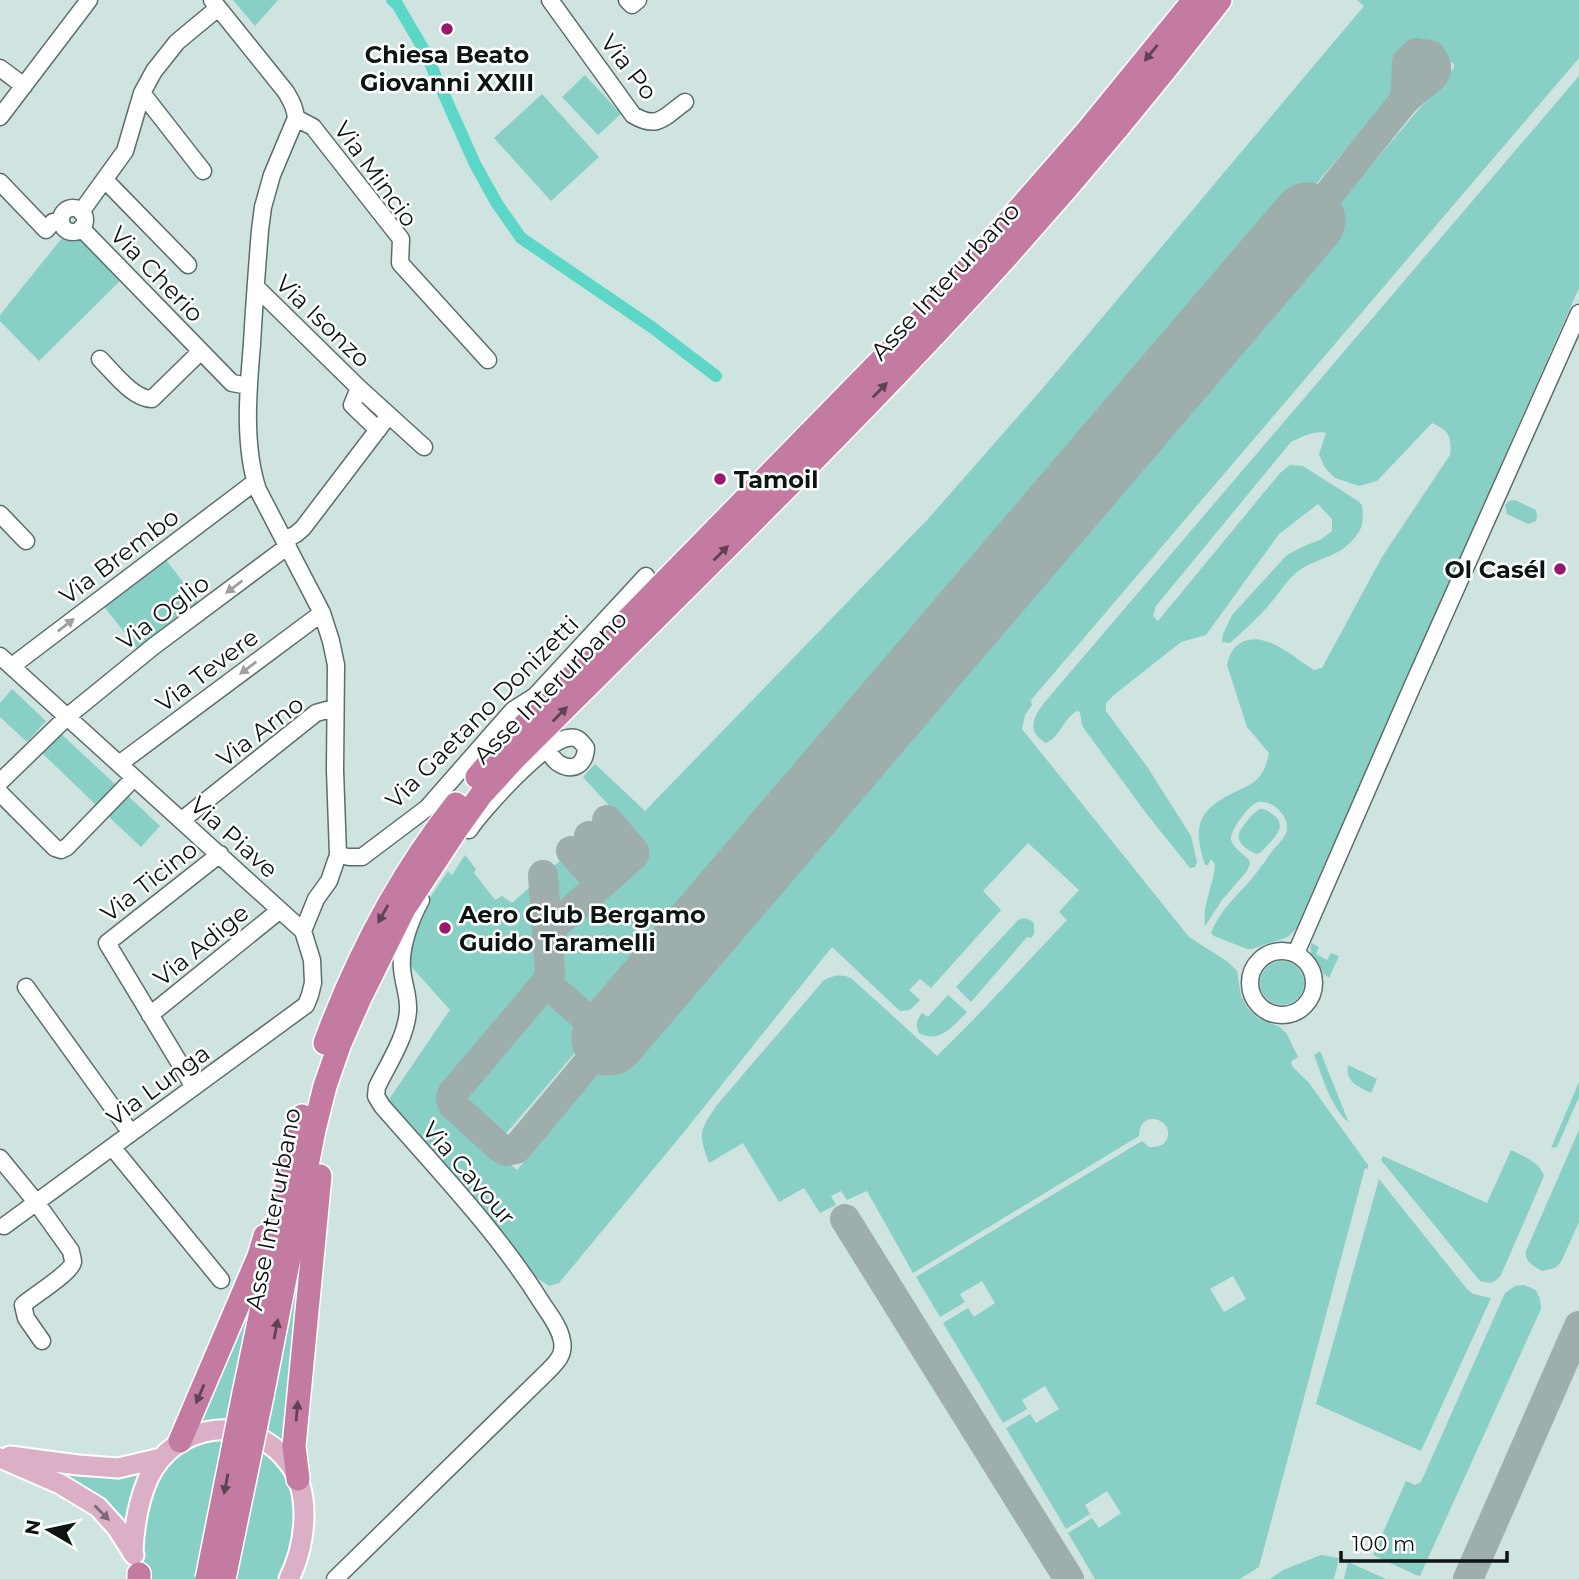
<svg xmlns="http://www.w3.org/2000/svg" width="1579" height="1579" viewBox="0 0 1579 1579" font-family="Montserrat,sans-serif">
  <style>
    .green { fill: #88cfc5; fill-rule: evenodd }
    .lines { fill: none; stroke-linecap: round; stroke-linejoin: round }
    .canal { stroke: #5bd6c7; stroke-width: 12 }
    .taxiway { stroke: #9daeac; stroke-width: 30 }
    .runway { stroke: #9daeac; stroke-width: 75 }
    .minor-casing { stroke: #5c6e6b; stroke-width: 19 }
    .major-casing { stroke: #fff; stroke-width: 23 }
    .highway-casing { stroke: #fff; stroke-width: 26 }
    .minor { stroke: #fff; stroke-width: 16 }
    .major { stroke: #dbb0c7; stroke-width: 19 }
    .highway { stroke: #c37ba2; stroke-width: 23 }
    .highway-bridge-casing { stroke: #fff; stroke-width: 26; stroke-linecap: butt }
    .highway-bridge { stroke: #c37ba2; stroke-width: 23 }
    .oneway { fill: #5f4353 }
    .oneway2 { fill: #9ea1a1 }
    .oneway3 { fill: #7e6a76 }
    .poi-dot { fill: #99176d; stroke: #fff; stroke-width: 2.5 }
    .labels { text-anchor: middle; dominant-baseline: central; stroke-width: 5; stroke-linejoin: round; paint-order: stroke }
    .poi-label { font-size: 24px; font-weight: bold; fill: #0d1513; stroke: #fff; text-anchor: start }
    .street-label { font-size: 24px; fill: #0d1513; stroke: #fff }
  </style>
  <rect width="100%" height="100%" fill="#cfe3e0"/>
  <path class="green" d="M 233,0 L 278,0 L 255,26 Z
    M 1357,0 L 1579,0 L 1579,58 L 1031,700 L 1032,705 L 1025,715 L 1022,729 L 1189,937 L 1228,962 L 1237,971 L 1241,996 L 1247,1007 L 1258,1018 L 1280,1027 L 1287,1034 L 1298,1057 L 1291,1062 L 1292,1066 L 1309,1083 L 1368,1165 L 1368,1169 L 1365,1168 L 1259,1567 L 1240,1579 L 1095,1579 L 1068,1533 L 1092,1518 L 1099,1528 L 1121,1513 L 1107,1491 L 1085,1505 L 1090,1514 L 1066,1529 L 1006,1428 L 1030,1414 L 1036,1423 L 1059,1409 L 1045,1386 L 1022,1400 L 1027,1409 L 1003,1423 L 943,1323 L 968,1308 L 974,1317 L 995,1303 L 982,1281 L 960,1294 L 965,1302 L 940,1317 L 916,1277 L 1142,1141 L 1149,1147 C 1155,1147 1161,1147 1165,1142 C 1180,1122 1139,1105 1139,1136 L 913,1273 L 867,1191 L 847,1200 L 841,1191 L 831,1196 L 836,1205 L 820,1213 L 804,1188 L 779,1202 L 743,1143 L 709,1163 C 698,1132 699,1132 717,1105 L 824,980 C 834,975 841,974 851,978 L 937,1056 L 974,1019 L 1067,920 L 1059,912 L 1079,890 L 1028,843 L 983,891 L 1001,910 L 931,988 L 920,979 L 909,990 L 920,1000 L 910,1010 L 900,1011 L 832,947 L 684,1132 L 559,1283 L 549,1286 L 534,1276 L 387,1102 L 450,1010 L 408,963 L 419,914 L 448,871 L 452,875 L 465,855 L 476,869 L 474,873 L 495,900 L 502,896 L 512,903 L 538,880 C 540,906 550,961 539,983 L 437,1101 L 517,1170 L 1454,68 L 1454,64 L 1426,44 L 1412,42 L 1396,52 L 1392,67 L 1399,84 L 1396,90 L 605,1019 C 594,1021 589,1014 582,1007 C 577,1002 570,998 565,992 C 555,979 556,950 554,933 L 644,854 L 611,816 L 615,812 L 583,777 L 595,764 L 645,811 L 928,519 L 1043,388 L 1364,6 ZM 1233,1276 L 1246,1299 L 1224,1312 L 1210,1289 Z
    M 585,75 L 621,114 L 598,135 L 562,97 Z
    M 1579,76 L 1579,288 L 1296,929 L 1288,937 L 1252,949 L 1247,949 L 1214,936 L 1211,933 C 1219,912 1235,897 1250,881 C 1258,871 1265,861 1273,850 C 1277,845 1284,839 1286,833 C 1292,818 1273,799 1258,802 C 1250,804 1229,831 1231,840 C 1233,847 1244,855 1249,860 L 1250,864 L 1247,871 L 1222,900 L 1205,926 C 1202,904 1214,885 1215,864 L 1211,859 L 1208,865 L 1205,865 C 1194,830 1195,812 1231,794 C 1238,790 1248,787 1255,781 C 1264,774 1267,763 1269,753 L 1247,727 L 1227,665 C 1229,655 1233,647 1242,642 C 1266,630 1295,659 1314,670 L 1322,668 L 1382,557 L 1450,455 C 1452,437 1449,430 1432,423 L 1377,481 L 1359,486 L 1335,478 L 1327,470 L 1323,464 L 1319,454 L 1326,433 C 1314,430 1302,437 1291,442 L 1156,606 L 1153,616 L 1158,621 L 1280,473 L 1290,465 L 1303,466 L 1358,501 L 1362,505 C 1363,517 1364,527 1356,536 C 1339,559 1316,557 1297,572 C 1285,582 1279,594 1269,605 C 1257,619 1243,631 1230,643 L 1222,642 L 1223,634 L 1232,615 L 1287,555 L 1304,546 L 1320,540 L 1332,531 L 1332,519 L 1318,504 L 1279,534 L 1206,635 L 1181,642 L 1114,695 L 1106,703 L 1106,711 L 1148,768 L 1191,836 L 1197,862 L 1195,867 L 1190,868 L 1146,813 L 1085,730 L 1082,725 L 1080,712 L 1077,711 C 1063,719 1061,736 1046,743 C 1022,729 1037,711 1050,696 Z
    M 542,94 L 599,157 L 551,201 L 494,138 Z
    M 62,238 L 73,242 L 83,240 L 122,279 L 39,361 L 0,321 L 0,315 Z
    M 1515,500 L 1536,510 L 1537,515 L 1536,521 L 1528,524 L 1507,514 L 1505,505 L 1509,501 Z
    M 164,557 L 201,606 L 140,652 L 102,604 Z
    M 12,689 L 46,721 L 27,742 L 0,717 L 0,703 Z
    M 58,731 L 115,784 L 96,805 L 40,751 Z
    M 126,794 L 160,826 L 141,847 L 107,815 Z
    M 1260,809 C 1267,809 1269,812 1275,816 C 1289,828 1269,843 1260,853 L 1256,854 C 1242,847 1232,839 1244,825 C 1249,819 1253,813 1260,809 Z
    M 602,824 L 622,848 L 622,857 L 618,861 L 593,832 Z
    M 585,839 L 605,863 L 605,873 L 602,877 L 576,847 Z
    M 567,855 L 587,878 L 587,889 L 553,919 L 548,871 Z
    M 1024,918 L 1030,920 L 1034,923 L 1034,934 L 1031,938 L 1027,937 L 971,1002 L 956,987 L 1018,920 Z
    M 1311,943 L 1319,947 L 1316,954 L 1327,960 L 1331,953 L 1339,956 L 1329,978 C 1317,969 1309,958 1311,943 Z
    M1260 983a22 22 0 1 1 44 0a22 22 0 1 1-44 0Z
    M 948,995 L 967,1012 C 953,1026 940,1044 919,1033 C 915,1024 917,1020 922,1013 L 928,1017 Z
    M 547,1002 C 565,1003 580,1022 592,1033 L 503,1137 L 498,1138 L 464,1108 L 461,1104 L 459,1098 L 463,1091 L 537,1006 Z
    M 1320,1051 L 1349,1123 C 1330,1106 1323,1078 1314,1055 Z
    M 1348,1065 L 1377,1079 L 1371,1093 C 1358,1086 1345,1082 1348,1065 Z
    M 1579,1082 L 1579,1097 L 1557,1147 L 1551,1148 Z
    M 1579,1130 L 1579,1222 L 1561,1262 L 1555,1268 L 1542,1271 C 1534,1266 1524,1262 1526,1251 Z
    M 1511,1150 C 1524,1157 1539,1161 1544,1176 L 1501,1275 L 1495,1281 L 1490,1283 L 1480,1281 L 1381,1160 L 1383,1156 L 1487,1203 Z
    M 1379,1179 L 1467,1289 L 1473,1294 L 1491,1298 L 1421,1451 L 1316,1404 Z
    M 306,1223 L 284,1444 L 279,1443 L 265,1433 Z
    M 265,1257 L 225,1423 L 210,1421 L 198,1422 Z
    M 1524,1285 L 1536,1290 L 1540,1299 L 1541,1309 L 1420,1576 L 1416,1575 L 1373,1555 L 1406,1481 L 1415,1485 L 1421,1482 L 1505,1293 L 1515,1286 Z
    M 224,1439 L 223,1461 L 196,1579 L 148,1579 C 136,1546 144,1508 161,1477 C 165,1470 170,1461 177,1455 C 192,1444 206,1441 224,1439 Z
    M 257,1449 C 285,1464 294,1488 294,1519 C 294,1526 295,1534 294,1541 C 291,1554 286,1567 282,1579 L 231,1579 Z
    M 53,1467 L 146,1469 L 127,1529 L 44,1472 Z
    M 1321,1555 L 1339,1558 L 1334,1579 L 1270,1579 L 1283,1570 Z
    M 1348,1562 L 1386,1579 L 1344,1579 Z"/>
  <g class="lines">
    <path class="canal" d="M 392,0 L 397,4 L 424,50 L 475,164 L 496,202 L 521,238 L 653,328 L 716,376"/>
    <path class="taxiway" d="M 1308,220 L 1403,102 C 1407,98 1411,94 1416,90 C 1428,79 1446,74 1430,55 L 1416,53 L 1407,62 L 1406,89 L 1403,102
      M 589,836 L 616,866 L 616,871
      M 571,851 L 598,881 L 599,886
      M 543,875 L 550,974 L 546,983 L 452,1094 L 451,1099 L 454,1106 L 498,1146 L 506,1151 L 516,1149 L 609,1038 L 546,983
      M 548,931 L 634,855 L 634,851 L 607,820
      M 845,1219 L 1069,1579
      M 1468,1579 L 1579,1326"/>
    <path class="runway" d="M 609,1038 L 1308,220"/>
    <g class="minor-casing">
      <path id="minor" d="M 550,0 L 633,115 C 658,130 664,117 685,102
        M 627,0 L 632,5 L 638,0
        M 0,68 L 24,86
        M 142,93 L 203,171
        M 0,117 L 89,0
        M 296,118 L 313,127 L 401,239 L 400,263 L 488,360
        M 105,180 L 188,265
        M 0,182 L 46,230 L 53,222 L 61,224
        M61 220a12 12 0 1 1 24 0a12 12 0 1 1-24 0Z
        M 81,212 L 125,151 L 142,93 L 154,71 L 177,42 L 218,8
        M 81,228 L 232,383 L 249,386
        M 256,287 L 359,388 L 424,447
        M 100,359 C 113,372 133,399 152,399 L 200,352
        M 359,388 L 352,405 L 378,430
        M 0,514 L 26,541
        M 285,540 L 296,534 L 303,528 L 389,415
        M 0,656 L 303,931
        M 12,666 L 255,482
        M 119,764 L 322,613
        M 0,782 L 68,716 L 154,646 L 288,546
        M 0,793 L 55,848 L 61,850 L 67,847 L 134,778
        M 182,820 L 316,713 L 334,708
        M 469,830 C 483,809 546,740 568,738 C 577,736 581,741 586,748 C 585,764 574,773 558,763 C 554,760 550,754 547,750
        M 338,855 L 349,857 L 362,857 L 427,808 L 513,710 L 535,696 L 646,576
        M1250 983a32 32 0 1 1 64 0a32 32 0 1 1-64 0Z
        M 1296,953 L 1412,687 L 1579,313
        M 26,987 L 131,1133
        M 150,1015 L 280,910
        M 194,1087 L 107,943 L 220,854
        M 112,1147 L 221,1280
        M 0,1158 L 36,1202 L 71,1251 C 71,1253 73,1259 73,1262 C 71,1273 33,1296 23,1305 L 26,1318 L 42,1341
        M 4,1226 L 306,1005 L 310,995 L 313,983 L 312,960 L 303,931 L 316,899 L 329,881 L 338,855 L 335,770 L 336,665 L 331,641 L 322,613 L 258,490 C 243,446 248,390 252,344 C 254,306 257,268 260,230 L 263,207 L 272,175 L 296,118 C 295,107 291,101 286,92 L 212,0
        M 335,1579 L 546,1373 C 556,1363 565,1355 562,1341 C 560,1327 549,1314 542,1303 C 497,1231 437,1169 382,1106 L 376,1096 L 377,1087 C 388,1064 406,1038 408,1011 C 409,995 403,984 402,968 C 400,947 411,918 421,900"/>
    </g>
    <g class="major-casing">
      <path id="major" d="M 10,1456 L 78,1465 L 118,1468 L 161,1458
        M 0,1458 L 60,1484 L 98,1507 L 117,1528 L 134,1555
        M 133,1552 C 134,1527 138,1502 148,1479 C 174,1422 250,1412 288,1462 C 313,1493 305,1547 289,1579"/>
    </g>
    <g class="highway-casing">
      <path id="highway" d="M 477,777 L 501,749 L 938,302 L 1088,130 L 1194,0
        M 325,1043 C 357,957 399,876 456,804
        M 244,1393 L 302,1116
        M 262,1396 L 314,1130 L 325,1086 L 340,1043 L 359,1000 L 404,909 L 458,827 L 481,795 L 514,759 C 661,612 811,467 953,315 C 1047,214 1136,109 1220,0
        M 180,1441 L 259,1256 L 265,1236
        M 298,1479 L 294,1446 L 320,1176
        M 139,1579 L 139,1574"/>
    </g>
    <use href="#minor" class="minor"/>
    <use href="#major" class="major"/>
    <use href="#highway" class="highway"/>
    <g class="highway-bridge-casing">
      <path id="highway-bridge" d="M 207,1579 L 244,1393
        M 224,1579 L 262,1396"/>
    </g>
    <use href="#highway-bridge" class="highway-bridge"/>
  </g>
  <defs><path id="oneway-solid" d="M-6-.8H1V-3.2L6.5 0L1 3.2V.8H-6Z" transform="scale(1.75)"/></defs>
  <g class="oneway">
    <use href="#oneway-solid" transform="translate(1151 53) rotate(129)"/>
    <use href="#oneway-solid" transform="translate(880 390) rotate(-46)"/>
    <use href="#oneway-solid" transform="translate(721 553) rotate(-45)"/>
    <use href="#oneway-solid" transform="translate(560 714) rotate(-45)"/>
    <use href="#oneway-solid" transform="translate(383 914) rotate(119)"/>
    <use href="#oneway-solid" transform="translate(276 1329) rotate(-79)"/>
    <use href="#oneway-solid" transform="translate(200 1394) rotate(113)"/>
    <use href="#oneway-solid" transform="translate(297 1411) rotate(-85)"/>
    <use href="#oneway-solid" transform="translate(226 1484) rotate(101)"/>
  </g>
  <g class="oneway2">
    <use href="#oneway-solid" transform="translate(234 587) rotate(143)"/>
    <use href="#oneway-solid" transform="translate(66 625) rotate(-38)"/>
    <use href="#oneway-solid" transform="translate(248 668) rotate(143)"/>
  </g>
  <use class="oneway3" href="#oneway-solid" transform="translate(102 1513) rotate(45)"/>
  <g class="poi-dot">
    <circle cx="447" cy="29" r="7"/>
    <circle cx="720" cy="479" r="7"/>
    <circle cx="1560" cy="569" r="7"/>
    <circle cx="445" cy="928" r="7"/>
  </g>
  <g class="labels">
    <g class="poi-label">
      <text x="447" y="54" text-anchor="middle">Chiesa Beato<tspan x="447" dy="28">Giovanni XXIII</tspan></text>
      <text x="734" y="479">Tamoil</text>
      <text x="1546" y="569" text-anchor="end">Ol Casél</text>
      <text x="459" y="914">Aero Club Bergamo<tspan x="459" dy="28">Guido Taramelli</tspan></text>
    </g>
    <g class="street-label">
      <text transform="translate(629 67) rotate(52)">Via Po</text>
      <text transform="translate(376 174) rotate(54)">Via Mincio</text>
      <text transform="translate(157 274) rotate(46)">Via Cherio</text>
      <text transform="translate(945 281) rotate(-47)">Asse Interurbano</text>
      <text transform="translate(323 321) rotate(44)">Via Isonzo</text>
      <text transform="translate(119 556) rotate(-37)">Via Brembo</text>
      <text transform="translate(163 612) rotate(-37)">Via Oglio</text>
      <text transform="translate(207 670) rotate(-37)">Via Tevere</text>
      <text transform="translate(550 687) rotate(-45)">Asse Interurbano</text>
      <text transform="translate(482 712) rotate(-45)">Via Gaetano Donizetti</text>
      <text transform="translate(260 731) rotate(-37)">Via Arno</text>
      <text transform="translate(234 837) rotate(42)">Via Piave</text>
      <text transform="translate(149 881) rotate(-38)">Via Ticino</text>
      <text transform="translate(201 945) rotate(-39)">Via Adige</text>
      <text transform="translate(158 1085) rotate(-36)">Via Lunga</text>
      <text transform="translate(469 1173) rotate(49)">Via Cavour</text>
      <text transform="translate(273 1209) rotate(-79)">Asse Interurbano</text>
    </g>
  </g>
  <g transform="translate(49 1530) rotate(279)" stroke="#ffffff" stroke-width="5" paint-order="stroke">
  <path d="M0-5L12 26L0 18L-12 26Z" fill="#0d1513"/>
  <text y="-10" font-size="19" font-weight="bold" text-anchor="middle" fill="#0d1513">N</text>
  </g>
  <path d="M1341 1551v10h166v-10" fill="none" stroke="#0d1513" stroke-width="3.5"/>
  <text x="1352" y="1551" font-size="21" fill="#0d1513" stroke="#ffffff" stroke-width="5" paint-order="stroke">100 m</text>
</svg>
